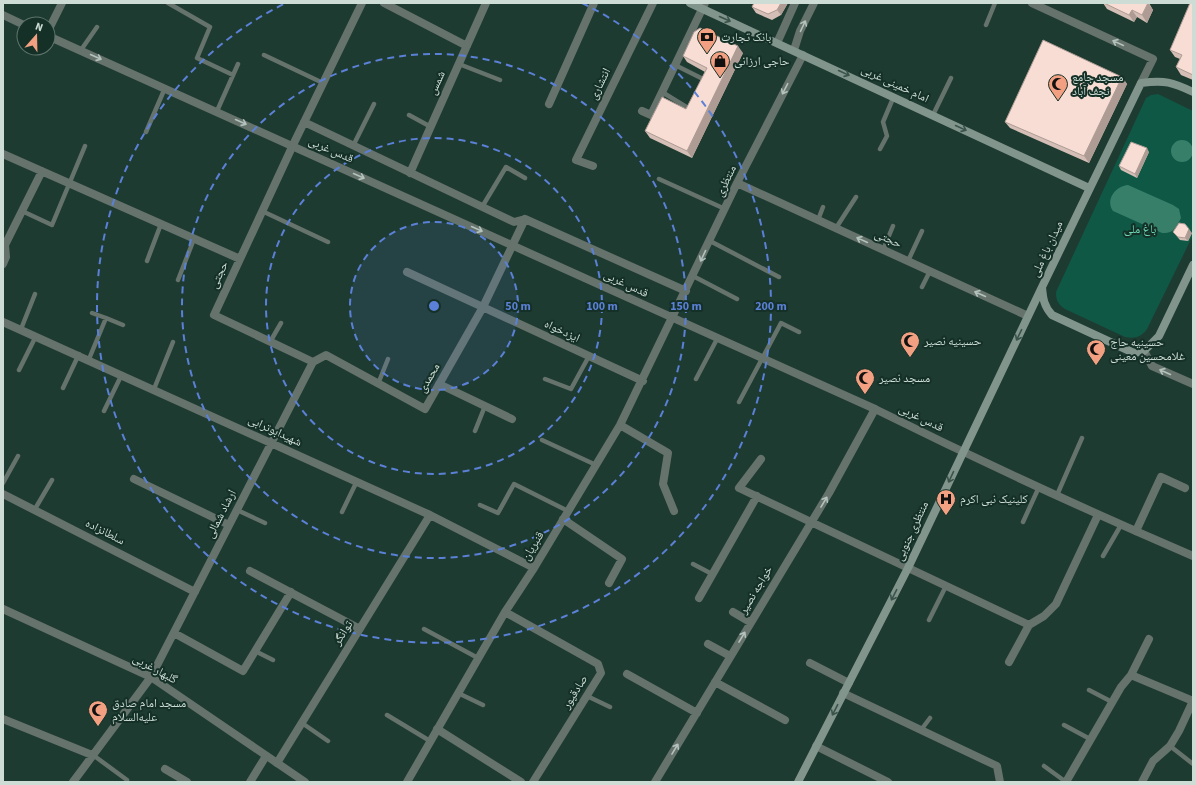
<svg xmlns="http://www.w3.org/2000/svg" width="1196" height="785" viewBox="0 0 1196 785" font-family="'Source Sans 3','Noto Naskh Arabic',sans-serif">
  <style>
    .green { fill: #0f5845 }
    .forest { fill: #377f68 }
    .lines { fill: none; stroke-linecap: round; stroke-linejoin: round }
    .service { stroke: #66736d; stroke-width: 4.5 }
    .minor { stroke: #66736d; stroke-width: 8 }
    .tertiary { stroke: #66736d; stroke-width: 8 }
    .secondary { stroke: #81958d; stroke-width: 8 }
    .wall { fill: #d4beb5 }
    .shaded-wall { fill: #ad9b94 }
    .building { fill: #f7ddd3; stroke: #ad9b94 }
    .oneway { stroke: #3a534b }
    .oneway2 { stroke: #b3c2bc }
    .ring { fill: none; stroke: #5b80d7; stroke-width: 2; stroke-dasharray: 7 5 }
    .labels { text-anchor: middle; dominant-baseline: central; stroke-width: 4; stroke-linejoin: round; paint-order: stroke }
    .poi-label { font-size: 12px; fill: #cdddd6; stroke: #143027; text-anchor: start }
    .street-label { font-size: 12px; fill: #cdddd6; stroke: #143027 }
    .park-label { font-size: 12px; fill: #6ed7b5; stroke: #143027 }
    .centre { fill: #5b80d7; stroke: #143027; stroke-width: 2 }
    .ring-label { font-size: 12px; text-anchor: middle; font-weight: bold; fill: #5b80d7; stroke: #143027; stroke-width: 4; stroke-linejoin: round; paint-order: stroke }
  </style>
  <rect width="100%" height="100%" fill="#1e3b31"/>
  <path class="green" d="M 1158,94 L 1193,111 L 1193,235 L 1147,329 C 1141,337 1135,339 1125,337 L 1065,309 C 1058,304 1056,301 1056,292 L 1146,98 L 1151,95 Z"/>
  <path class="forest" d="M1171 151a11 11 0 1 1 22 0a11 11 0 1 1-22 0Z
    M 1128,185 L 1173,205 L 1179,209 L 1181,218 C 1176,228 1173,234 1162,233 L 1113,211 C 1105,199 1116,186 1128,185 Z"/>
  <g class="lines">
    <path class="service" d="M 168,3 L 210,27 L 197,58 L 233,75
      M 986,25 L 995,3
      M 81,50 L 97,27
      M 264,55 L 323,83
      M 459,64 L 500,80
      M 675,65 L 701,78
      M 662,92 L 688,108
      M 217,111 L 238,64
      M 409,115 L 431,127
      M 933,115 L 951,78
      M 146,132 L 165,88
      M 353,146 L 374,104
      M 880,149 L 887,136 L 883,122 L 894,96
      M 659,179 L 725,209
      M 482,207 L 506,167 L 525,178
      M 22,211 L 52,225 L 85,146
      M 262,211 L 328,242
      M 818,220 L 823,207
      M 836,228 L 856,197
      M 710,241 L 779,277
      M 883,250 L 893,226
      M 147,261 L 161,224
      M 908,261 L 922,231
      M 693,276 L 737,299
      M 178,280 L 194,239
      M 922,287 L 930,271
      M 92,313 L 106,318
      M 21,329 L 35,294
      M 270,342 L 281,323
      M 89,359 L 106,318 L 123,325
      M 19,370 L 36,336
      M 545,379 L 571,389 L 589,356
      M 696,379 L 717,339
      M 378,384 L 388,359
      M 63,388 L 79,354
      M 154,389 L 173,342
      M 739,402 L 781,323 L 799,332
      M 104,411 L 122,374
      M 475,431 L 485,406
      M 542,440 L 596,465
      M 3,483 L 18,456
      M 1057,495 L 1082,438
      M 480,505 L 498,513 L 514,484 L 568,511
      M 35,509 L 52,480
      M 237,510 L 265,523
      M 342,512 L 357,481
      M 1023,522 L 1039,487
      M 1103,556 L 1121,525
      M 693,564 L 712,574
      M 929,620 L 946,586
      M 424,629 L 478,658
      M 255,651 L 273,660
      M 1089,690 L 1112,702
      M 458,693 L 483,705
      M 587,696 L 610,707
      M 387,715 L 430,741
      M 302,723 L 328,741
      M 1064,725 L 1090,739
      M 921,730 L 930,718
      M 1170,746 L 1193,764
      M 93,755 L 127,780
      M 1044,766 L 1066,782"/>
    <path class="minor" d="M 384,3 L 467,46
      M 1032,3 L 1153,59 L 1141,83
      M 48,31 L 62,3
      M 549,104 L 594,3
      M 642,111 L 651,115 L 705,3
      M 304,122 L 514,222 L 525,219 L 686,291
      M 3,154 L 240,259
      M 593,166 L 576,160 L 653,3
      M 410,173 L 486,3
      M 737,183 L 1028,316
      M 3,264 L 6,257 L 5,245 L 42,171
      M 407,272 L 643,381
      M 3,322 L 430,515 L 534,568
      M 313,362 L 214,315 L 293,145 L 362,3
      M 313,362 L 326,355 L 425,409 L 483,307 L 525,219
      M 439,384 L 512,419
      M 620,425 L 668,453 L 663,484 L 674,511
      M 761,459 L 739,488 L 1029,625 L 1009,662
      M 134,479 L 229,525
      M 3,494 L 195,592
      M 563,519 L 622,559 L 609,583
      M 1136,531 L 1161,477 L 1185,488
      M 250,571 L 360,629
      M 699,598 L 757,496
      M 505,612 L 598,664 L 601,673 L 533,782
      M 733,612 L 750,622
      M 1029,625 L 1044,616 L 1056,604 L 1098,515
      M 174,633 L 243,671 L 291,592
      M 708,644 L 730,656
      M 810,663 L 849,683
      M 627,674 L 697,713
      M 1131,675 L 1193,701
      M 715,682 L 785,720
      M 843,693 L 997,766 L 1000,782
      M 3,719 L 92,755
      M 437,729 L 521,782
      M 816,746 L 888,782
      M 277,763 L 430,515
      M 165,769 L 187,782
      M 73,782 L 151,677 L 313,362
      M 250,782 L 266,756
      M 407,782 L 505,612 L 534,568 L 620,425 L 737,183 L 803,55
      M 655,782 L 829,493 L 875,409
      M 1066,782 L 1121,687 L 1131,675 L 1149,639
      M 1142,782 L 1153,761 L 1170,746 L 1179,731 L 1193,701"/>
    <path class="tertiary" d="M 3,15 L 24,25
      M 48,36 L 875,409 C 980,461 1086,510 1193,556
      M 777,43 L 795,3
      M 794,50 L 800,31 L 814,3
      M 1144,351 L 1152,366 L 1193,384
      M 3,609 L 151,677 L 305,782"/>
    <path class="secondary" d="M 690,3 L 1089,188
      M 1193,92 C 1172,82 1165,80 1141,83 L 1042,287 C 1043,299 1044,306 1052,315 L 1134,353 L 1144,351 L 1159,336 L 1193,265
      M 798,782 L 908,568 L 1042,287"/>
  </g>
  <path class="wall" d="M 754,3 L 788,3 L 781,15 L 772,20 L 756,13 L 752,7 Z
    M 1103,3 L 1149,3 L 1153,10 L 1147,23 L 1137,17 L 1134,22 L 1107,9 Z
    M 1193,3 L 1193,80 L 1181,75 L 1176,67 L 1180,59 L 1175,57 L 1170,50 Z
    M 743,53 L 692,158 L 650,138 L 645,131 L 686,109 L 705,72 L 687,62 L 683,56 Z
    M 1122,77 L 1127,84 L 1089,163 L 1010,128 L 1005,122 Z
    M 1149,152 L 1137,178 L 1121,170 L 1119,166 Z
    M 1173,232 L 1192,233 L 1188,241 L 1180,240 Z"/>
  <path class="shaded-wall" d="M 781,3 L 788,3 L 781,15 L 777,10 Z
    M 1148,3 L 1153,10 L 1147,23 L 1142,15 Z
    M 1132,10 L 1137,17 L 1134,22 L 1129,15 Z
    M 738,46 L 743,53 L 692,158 L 687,151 Z
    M 1122,77 L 1127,84 L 1089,163 L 1084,156 Z
    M 1147,148 L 1149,152 L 1137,178 L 1135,174 Z
    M 1189,229 L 1192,233 L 1188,241 L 1185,238 Z"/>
  <path class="building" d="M 754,3 L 781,3 L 777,10 L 768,14 L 752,7 Z
    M 1104,3 L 1148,3 L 1142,15 L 1132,10 L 1129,15 Z
    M 1190,3 L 1193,3 L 1193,75 L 1176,67 L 1182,55 L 1170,50 Z
    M 700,28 L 738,46 L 687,151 L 645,131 L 662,97 L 686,109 L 707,68 L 683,56 L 694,32 Z
    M 1043,40 L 1122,77 L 1084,156 L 1005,122 Z
    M 1131,142 L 1147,148 L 1135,174 L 1119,166 Z
    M 1179,223 L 1185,224 L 1189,229 L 1185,238 L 1178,237 L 1173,232 Z"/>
  <defs><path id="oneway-shaft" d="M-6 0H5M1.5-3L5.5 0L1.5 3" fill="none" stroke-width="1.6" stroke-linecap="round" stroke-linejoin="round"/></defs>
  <g class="oneway">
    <use href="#oneway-shaft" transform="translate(725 19) rotate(24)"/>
    <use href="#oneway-shaft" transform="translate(844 73) rotate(25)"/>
    <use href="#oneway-shaft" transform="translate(961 128) rotate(25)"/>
    <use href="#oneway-shaft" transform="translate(1019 335) rotate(116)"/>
    <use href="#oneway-shaft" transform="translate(951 477) rotate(115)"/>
    <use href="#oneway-shaft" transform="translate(894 595) rotate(117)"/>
    <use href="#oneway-shaft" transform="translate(835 710) rotate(117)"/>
  </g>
  <g class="oneway2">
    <use href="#oneway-shaft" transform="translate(803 26) rotate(-65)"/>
    <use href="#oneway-shaft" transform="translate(1118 43) rotate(-155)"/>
    <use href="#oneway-shaft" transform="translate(96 57) rotate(24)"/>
    <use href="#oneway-shaft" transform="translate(785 89) rotate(117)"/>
    <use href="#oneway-shaft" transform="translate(241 122) rotate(24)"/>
    <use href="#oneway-shaft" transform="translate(359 176) rotate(24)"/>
    <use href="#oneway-shaft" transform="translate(477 229) rotate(24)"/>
    <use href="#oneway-shaft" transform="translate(862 240) rotate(-155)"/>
    <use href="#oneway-shaft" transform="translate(703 256) rotate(115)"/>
    <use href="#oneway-shaft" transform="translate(980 294) rotate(-156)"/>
    <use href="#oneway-shaft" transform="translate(1165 372) rotate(-156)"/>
    <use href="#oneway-shaft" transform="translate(824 502) rotate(-59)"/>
    <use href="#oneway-shaft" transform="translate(742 637) rotate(-59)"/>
    <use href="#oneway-shaft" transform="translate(675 749) rotate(-59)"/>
  </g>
  <circle cx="434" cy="306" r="84" fill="#5b80d7" fill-opacity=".12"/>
  <g class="ring">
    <circle cx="434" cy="306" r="84"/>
    <circle cx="434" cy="306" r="168"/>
    <circle cx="434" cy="306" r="252"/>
    <path d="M582 3A337 337 0 1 1 286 3"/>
  </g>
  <defs>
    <g id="bank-pin" transform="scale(1)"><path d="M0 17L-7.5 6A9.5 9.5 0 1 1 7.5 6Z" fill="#f2a081" stroke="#143027"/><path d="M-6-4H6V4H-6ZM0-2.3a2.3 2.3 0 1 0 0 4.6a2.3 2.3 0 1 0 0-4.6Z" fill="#111"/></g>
    <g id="shop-pin" transform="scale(1)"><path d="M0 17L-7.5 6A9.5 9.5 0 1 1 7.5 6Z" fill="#f2a081" stroke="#143027"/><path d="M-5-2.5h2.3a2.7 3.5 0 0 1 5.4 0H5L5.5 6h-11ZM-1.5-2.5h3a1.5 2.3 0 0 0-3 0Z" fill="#111"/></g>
    <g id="mosque-pin" transform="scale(1)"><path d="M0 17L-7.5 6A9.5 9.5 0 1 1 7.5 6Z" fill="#f2a081" stroke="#143027"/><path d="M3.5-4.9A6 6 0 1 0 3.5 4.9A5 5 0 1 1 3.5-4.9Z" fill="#111"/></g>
    <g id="hospital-pin" transform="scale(1)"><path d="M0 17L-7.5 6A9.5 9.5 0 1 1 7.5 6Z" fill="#f2a081" stroke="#143027"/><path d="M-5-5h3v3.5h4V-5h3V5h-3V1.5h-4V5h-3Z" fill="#111"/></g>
  </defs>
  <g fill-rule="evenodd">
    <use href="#bank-pin" x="707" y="37"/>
    <use href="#shop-pin" x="720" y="61"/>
    <use href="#mosque-pin" x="1058" y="84"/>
    <use href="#mosque-pin" x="910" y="341"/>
    <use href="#mosque-pin" x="1096" y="349"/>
    <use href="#mosque-pin" x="865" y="378"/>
    <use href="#hospital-pin" x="946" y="499"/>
    <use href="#mosque-pin" x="98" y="710"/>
  </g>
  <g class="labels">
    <g class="poi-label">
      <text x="721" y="37">بانک تجارت</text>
      <text x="734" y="61">حاجی ارزانی</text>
      <text x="1072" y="77">مسجد جامع<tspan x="1072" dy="14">نجف آباد</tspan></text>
      <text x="924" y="341">حسینیه نصیر</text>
      <text x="1110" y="342">حسینیه حاج<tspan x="1110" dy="14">غلامحسین معینی</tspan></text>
      <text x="879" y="378">مسجد نصیر</text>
      <text x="960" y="499">کلینیک نبی اکرم</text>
      <text x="112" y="703">مسجد امام صادق<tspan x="112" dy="14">علیه‌السلام</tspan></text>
    </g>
    <g class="street-label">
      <text transform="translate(437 83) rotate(-66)">شمس</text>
      <text transform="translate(600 84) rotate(-64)">انتشاری</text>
      <text transform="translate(895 84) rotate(25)">امام خمینی غربی</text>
      <text transform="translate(331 150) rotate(24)">قدس غربی</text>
      <text transform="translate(726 181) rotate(-64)">منتظری</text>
      <text transform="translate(888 239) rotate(24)">حجتی</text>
      <text transform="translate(1047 249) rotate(-65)">میدان باغ ملی</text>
      <text transform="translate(219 275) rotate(-65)">حجتی</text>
      <text transform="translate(626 284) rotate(25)">قدس غربی</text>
      <text transform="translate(562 331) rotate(25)">ایزدخواه</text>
      <text transform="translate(429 378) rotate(-60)">محمدی</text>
      <text transform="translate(921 418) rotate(26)">قدس غربی</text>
      <text transform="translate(275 431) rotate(25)">شهیدابوترابی</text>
      <text transform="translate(221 514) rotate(-63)">ارشاد شمالی</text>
      <text transform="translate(912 531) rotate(-65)">منتظری جنوبی</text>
      <text transform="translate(105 532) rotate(27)">سلطانزاده</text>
      <text transform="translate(533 546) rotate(-59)">قنبریان</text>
      <text transform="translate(756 590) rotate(-59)">خواجه نصیر</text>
      <text transform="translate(343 633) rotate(-58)">توانگر</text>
      <text transform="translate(155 669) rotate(29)">گلبهار غربی</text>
      <text transform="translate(575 692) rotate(-58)">صادقپور</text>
    </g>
    <g class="park-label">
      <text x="1140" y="229">باغ ملی</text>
    </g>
  </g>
  <circle cx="434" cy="306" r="6" class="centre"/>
  <g class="ring-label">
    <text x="518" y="310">50 m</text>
    <text x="602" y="310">100 m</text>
    <text x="686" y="310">150 m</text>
    <text x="771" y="310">200 m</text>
  </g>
  <rect width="1196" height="785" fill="none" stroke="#cdddd6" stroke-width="8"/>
  <g transform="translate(36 36) rotate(20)"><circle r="19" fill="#143027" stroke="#5e756d"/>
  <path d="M0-3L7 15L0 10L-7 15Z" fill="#f2a081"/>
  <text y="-6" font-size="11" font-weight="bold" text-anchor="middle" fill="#cdddd6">N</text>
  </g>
</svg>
